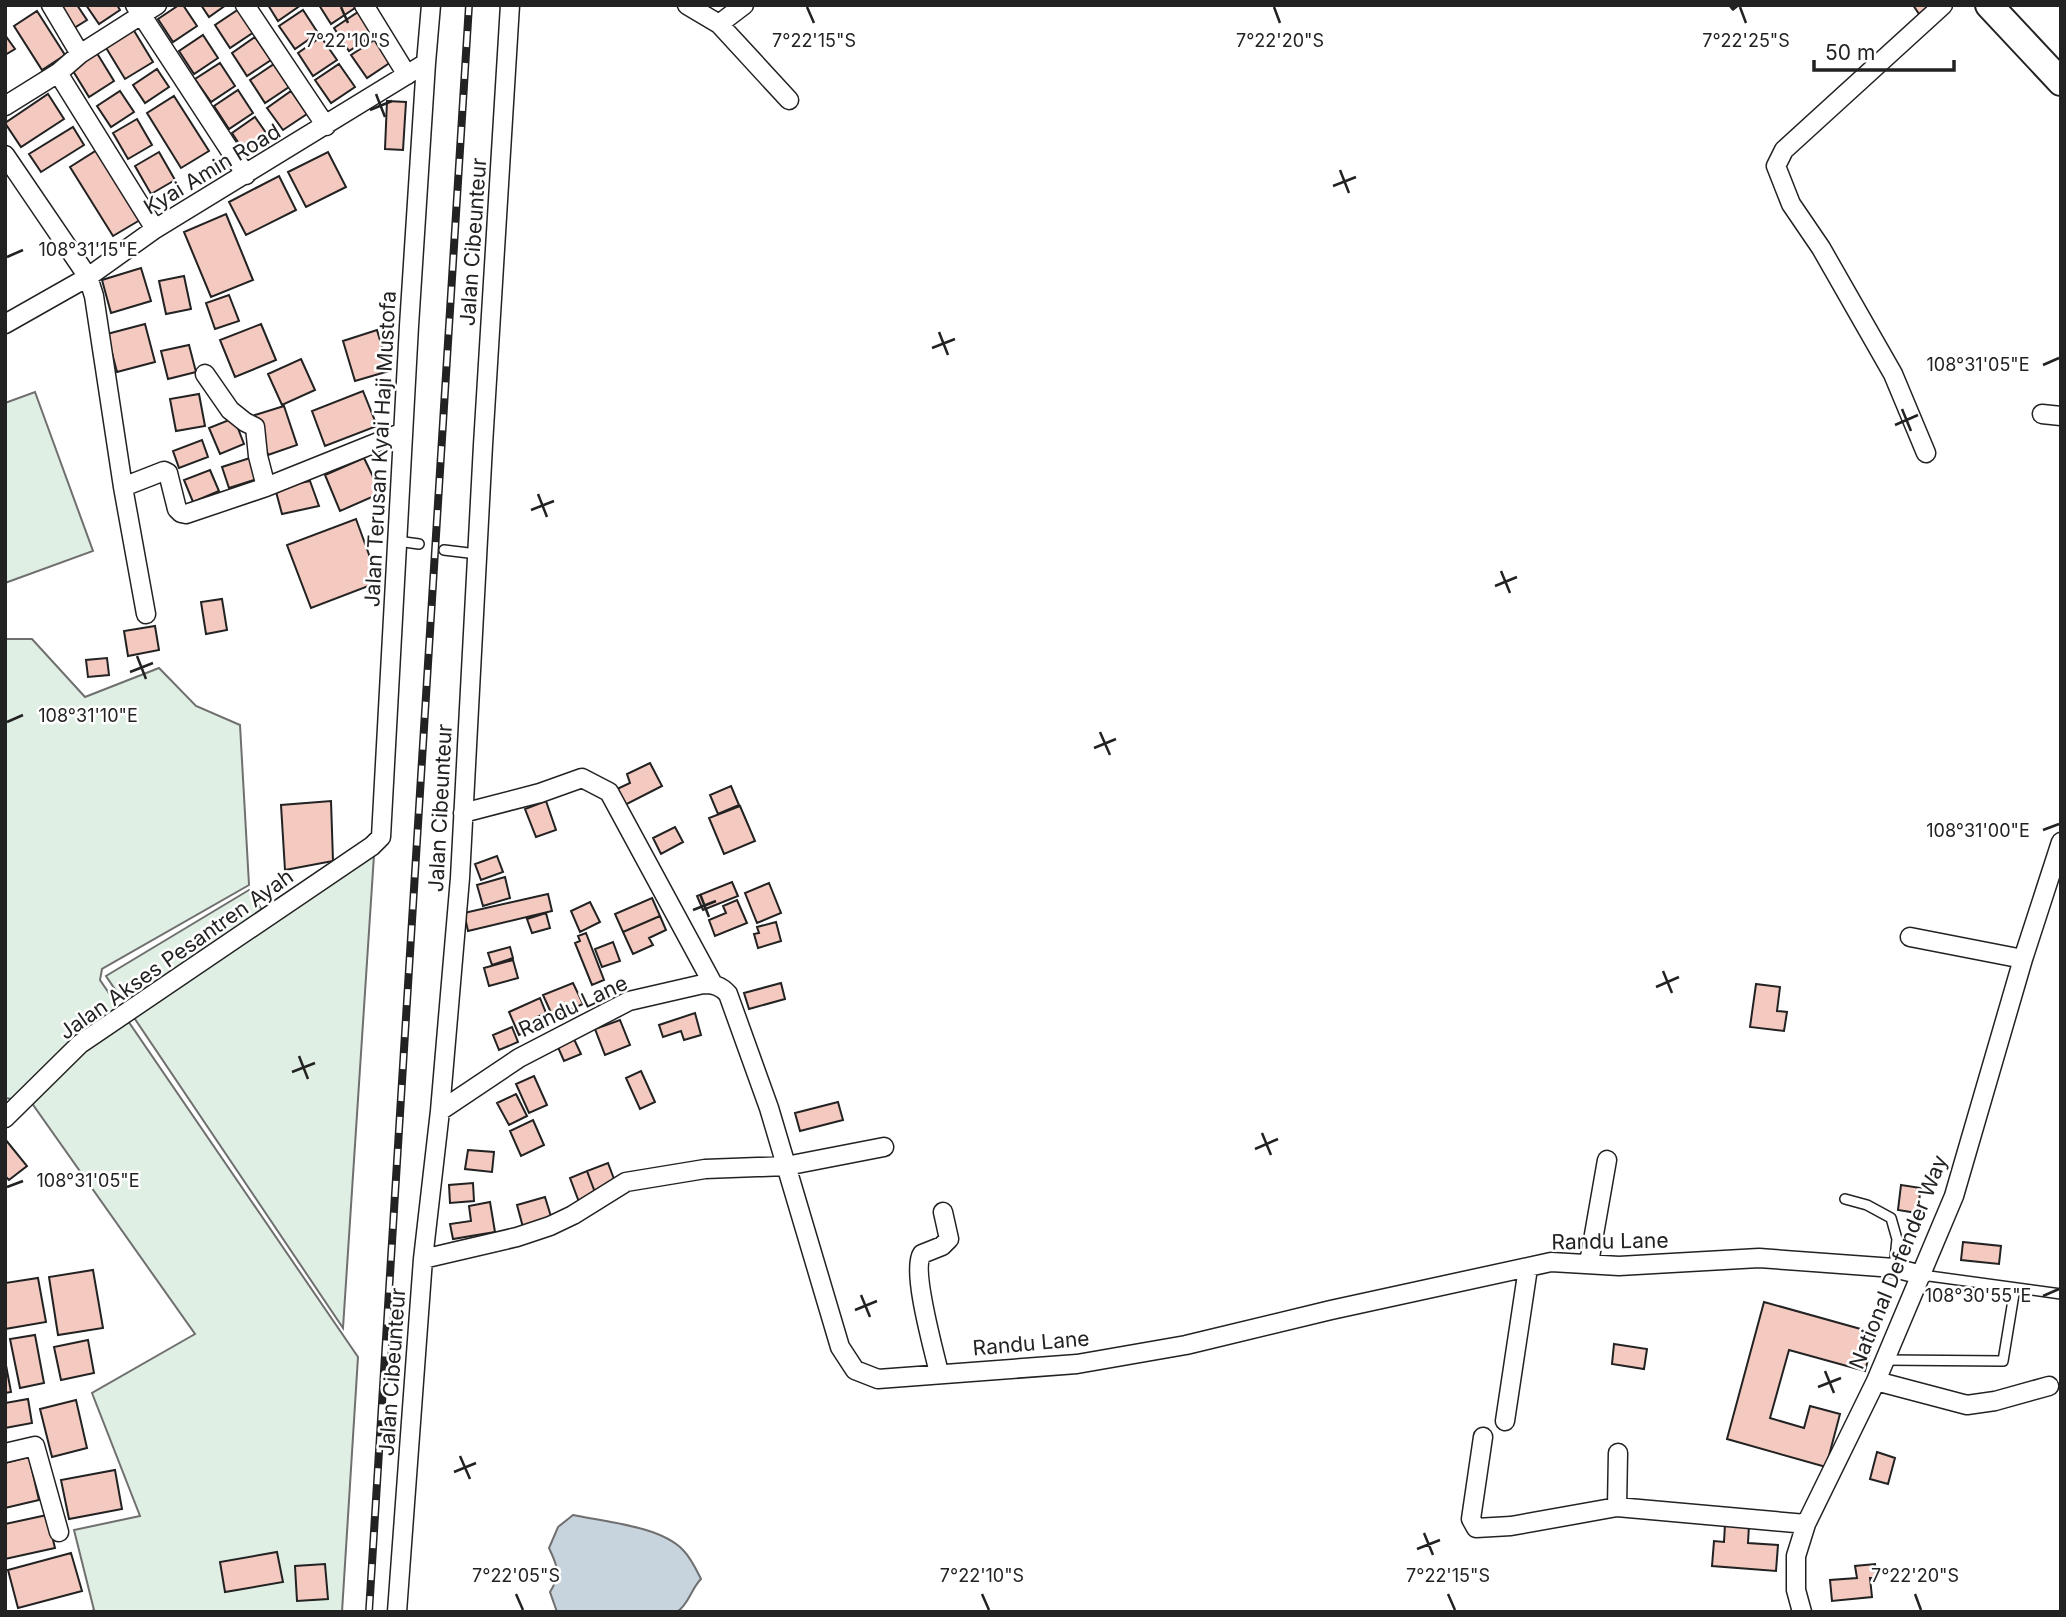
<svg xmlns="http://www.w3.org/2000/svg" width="2066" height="1617" viewBox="0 0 2066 1617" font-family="Inter,sans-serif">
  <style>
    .green { fill: #e0efe3; stroke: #6f6f6f; stroke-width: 2 }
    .water { fill: #c7d3dd; stroke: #6f6f6f; stroke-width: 2 }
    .building { fill: #f3c9c0; stroke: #222; stroke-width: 2 }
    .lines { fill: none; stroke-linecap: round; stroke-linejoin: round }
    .lane-casing { stroke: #222; stroke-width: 12 }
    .street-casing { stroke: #222; stroke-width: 21 }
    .primary-casing { stroke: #222; stroke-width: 30 }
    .lane { stroke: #fff; stroke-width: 9 }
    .street { stroke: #fff; stroke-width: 18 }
    .primary { stroke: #fff; stroke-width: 26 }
    .rail-casing { stroke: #222; stroke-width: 8 }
    .rail { stroke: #fff; stroke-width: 5; stroke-dasharray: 16; stroke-linecap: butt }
    .wall { stroke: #222; stroke-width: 3.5 }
    .ticks { fill: none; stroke: #222; stroke-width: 2.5 }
    .labels { text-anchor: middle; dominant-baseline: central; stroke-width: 5; stroke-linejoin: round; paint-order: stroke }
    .street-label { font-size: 21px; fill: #222; stroke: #fff }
    .ticks-label { font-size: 18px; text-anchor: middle; fill: #222; stroke: #fff; stroke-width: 5; stroke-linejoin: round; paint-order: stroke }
  </style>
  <rect width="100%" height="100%" fill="#fff"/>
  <path class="green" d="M 35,392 L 93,551 L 5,583 L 5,403 Z
    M 5,639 L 32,639 L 85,697 L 159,668 L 196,706 L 240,725 L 249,885 L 102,969 L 100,980 L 358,1357 L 342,1612 L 89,1612 L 94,1610 L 74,1530 L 140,1516 L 92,1393 L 195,1334 L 31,1102 L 5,1098 Z
    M 374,855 L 343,1328 L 106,976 L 249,890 L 266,916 Z"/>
  <path class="water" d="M 573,1515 C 605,1522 660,1526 683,1550 C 691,1558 696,1569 701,1579 C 691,1589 689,1604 677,1612 L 557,1612 L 550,1592 C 561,1574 558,1567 549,1548 L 558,1527 Z"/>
  <path class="building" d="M 60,5 L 77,5 L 87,20 L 74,28 Z
    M 86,5 L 117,5 L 120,10 L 99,24 Z
    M 179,5 L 183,5 L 197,26 L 173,42 L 158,19 Z
    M 201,5 L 226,5 L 209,17 Z
    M 268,5 L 301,5 L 278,21 Z
    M 319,5 L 353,5 L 355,8 L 331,24 Z
    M 1913,5 L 1930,5 L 1921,17 Z
    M 239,9 L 254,32 L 230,48 L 215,25 Z
    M 303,10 L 318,33 L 295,49 L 279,26 Z
    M 37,11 L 65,55 L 42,70 L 14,26 Z
    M 358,12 L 373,35 L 349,51 L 334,28 Z
    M 133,29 L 153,62 L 125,79 L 105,46 Z
    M 5,35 L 15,49 L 5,55 Z
    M 203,35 L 218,58 L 194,74 L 179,51 Z
    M 255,37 L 271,60 L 247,76 L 232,53 Z
    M 321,37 L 337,60 L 313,76 L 298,53 Z
    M 376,39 L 391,62 L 367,78 L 351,55 Z
    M 95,50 L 114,81 L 89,97 L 70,66 Z
    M 220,63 L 235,86 L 211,102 L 195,79 Z
    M 274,64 L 289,87 L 265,103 L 250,80 Z
    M 339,64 L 355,87 L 331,103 L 315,80 Z
    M 157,69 L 169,87 L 145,103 L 133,85 Z
    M 238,90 L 253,113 L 229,129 L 214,106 Z
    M 120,91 L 134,112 L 111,127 L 97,106 Z
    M 291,91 L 307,114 L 283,130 L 267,108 Z
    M 48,94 L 64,119 L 21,147 L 5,123 Z
    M 174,96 L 209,151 L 181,168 L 147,113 Z
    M 387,101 L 406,102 L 403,150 L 385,149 Z
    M 255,117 L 271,140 L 247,156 L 232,133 Z
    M 137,119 L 152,145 L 128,159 L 113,133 Z
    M 73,127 L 84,145 L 41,172 L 29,154 Z
    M 97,150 L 140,220 L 113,236 L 70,167 Z
    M 159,152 L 175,180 L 151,194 L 135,166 Z
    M 328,152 L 346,187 L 306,207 L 288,172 Z
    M 279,176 L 296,210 L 246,235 L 229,202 Z
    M 226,214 L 253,280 L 211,297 L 184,232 Z
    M 141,268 L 151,301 L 111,313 L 102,280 Z
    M 184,276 L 191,309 L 166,314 L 159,281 Z
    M 229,295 L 239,321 L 215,329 L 206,303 Z
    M 145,324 L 155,362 L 117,372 L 107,334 Z
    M 261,324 L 276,360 L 235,377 L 220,340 Z
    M 377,330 L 389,371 L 355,381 L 343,341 Z
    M 189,345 L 196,372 L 168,379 L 161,351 Z
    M 301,359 L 315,390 L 282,405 L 268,374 Z
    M 363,391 L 377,426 L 325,446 L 312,411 Z
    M 199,394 L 205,426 L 176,431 L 170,399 Z
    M 284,406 L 297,445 L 268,455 L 255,415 Z
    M 234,418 L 244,444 L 220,454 L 209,428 Z
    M 202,440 L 208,457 L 179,468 L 173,451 Z
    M 253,457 L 260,478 L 229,488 L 222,467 Z
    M 364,458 L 381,493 L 340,511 L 325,475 Z
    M 210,470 L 219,491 L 193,502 L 184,480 Z
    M 310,481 L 319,506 L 282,514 L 275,488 Z
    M 356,519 L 379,582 L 311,608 L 287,545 Z
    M 222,599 L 227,630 L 206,634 L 201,602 Z
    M 155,626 L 159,650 L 128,656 L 124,631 Z
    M 107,658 L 109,675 L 88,677 L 86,660 Z
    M 650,763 L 662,786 L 623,806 L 615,790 L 630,783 L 627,774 Z
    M 731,786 L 739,805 L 718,814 L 710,795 Z
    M 331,801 L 333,861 L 285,870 L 281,805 Z
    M 546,801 L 556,830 L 536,837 L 525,809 Z
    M 740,806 L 755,841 L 724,854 L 709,818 Z
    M 675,827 L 683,842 L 661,854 L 653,838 Z
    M 497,856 L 503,872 L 481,880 L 475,864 Z
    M 505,877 L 510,898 L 483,906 L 477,885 Z
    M 732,882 L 738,896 L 703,910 L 697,896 Z
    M 769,883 L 781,913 L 757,923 L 745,893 Z
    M 548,894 L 552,911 L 468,931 L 464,913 Z
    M 652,898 L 660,916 L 623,932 L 615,914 Z
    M 737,900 L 747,923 L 715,936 L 709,920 L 726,913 L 723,906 Z
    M 590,902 L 600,922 L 580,932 L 571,911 Z
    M 546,913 L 550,928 L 532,933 L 527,919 Z
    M 660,916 L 666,930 L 649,938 L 653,945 L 633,954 L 623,932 Z
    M 776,922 L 781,941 L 758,948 L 754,934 L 759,933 L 757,927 Z
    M 586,933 L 604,980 L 592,985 L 575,943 L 580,941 L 578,936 Z
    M 613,942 L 620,961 L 602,967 L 595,949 Z
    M 510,947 L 513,958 L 492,965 L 488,953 Z
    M 513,960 L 518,978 L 489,986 L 484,968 Z
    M 573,983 L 583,1004 L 553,1017 L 543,995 Z
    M 781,983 L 785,999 L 749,1009 L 744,993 Z
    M 1756,984 L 1780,987 L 1777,1011 L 1787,1012 L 1784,1031 L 1750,1027 Z
    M 540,998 L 546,1013 L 535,1018 L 539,1026 L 519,1035 L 509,1012 Z
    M 695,1013 L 701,1035 L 684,1040 L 681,1031 L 663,1037 L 659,1025 Z
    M 620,1020 L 630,1045 L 605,1055 L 595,1029 Z
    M 512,1027 L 518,1042 L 499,1050 L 493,1035 Z
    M 573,1037 L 581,1054 L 564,1061 L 557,1045 Z
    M 641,1071 L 655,1102 L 640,1109 L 626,1078 Z
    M 534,1076 L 547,1105 L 529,1113 L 516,1084 Z
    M 516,1094 L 527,1116 L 509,1125 L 497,1103 Z
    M 838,1102 L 843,1120 L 800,1131 L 795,1113 Z
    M 533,1120 L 544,1145 L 521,1156 L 510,1131 Z
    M 5,1139 L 27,1166 L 9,1180 L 5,1176 Z
    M 468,1150 L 494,1152 L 492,1172 L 465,1169 Z
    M 608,1163 L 617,1187 L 596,1195 L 587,1171 Z
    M 587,1171 L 596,1195 L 579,1202 L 570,1178 Z
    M 473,1183 L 474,1201 L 450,1203 L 449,1185 Z
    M 1901,1185 L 1921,1188 L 1917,1213 L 1898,1210 Z
    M 545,1197 L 553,1223 L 524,1231 L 517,1205 Z
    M 490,1202 L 495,1232 L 453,1239 L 450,1224 L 471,1221 L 469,1206 Z
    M 1963,1242 L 2001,1246 L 1999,1264 L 1961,1260 Z
    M 93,1270 L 103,1328 L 58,1335 L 49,1277 Z
    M 38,1278 L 46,1322 L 5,1329 L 5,1283 Z
    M 1764,1302 L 1875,1333 L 1865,1371 L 1789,1350 L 1770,1418 L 1804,1428 L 1810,1406 L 1840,1414 L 1826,1467 L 1727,1439 Z
    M 35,1335 L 44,1383 L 20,1388 L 10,1339 Z
    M 88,1340 L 94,1373 L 61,1380 L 54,1347 Z
    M 1614,1344 L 1647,1349 L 1644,1369 L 1612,1364 Z
    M 5,1360 L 11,1392 L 5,1393 Z
    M 28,1399 L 32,1423 L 5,1428 L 5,1403 Z
    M 76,1400 L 87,1448 L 52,1457 L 40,1409 Z
    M 1877,1452 L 1895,1458 L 1888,1484 L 1870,1479 Z
    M 29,1457 L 39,1500 L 5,1508 L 5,1463 Z
    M 115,1470 L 122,1509 L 69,1519 L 61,1480 Z
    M 47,1515 L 55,1548 L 5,1559 L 5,1524 Z
    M 1725,1524 L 1749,1525 L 1748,1543 L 1778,1545 L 1776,1571 L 1712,1566 L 1714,1541 L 1724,1542 Z
    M 277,1552 L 283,1582 L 225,1592 L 220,1562 Z
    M 71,1553 L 82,1591 L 18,1608 L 8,1570 Z
    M 325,1564 L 328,1599 L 297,1601 L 295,1566 Z
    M 1875,1564 L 1876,1578 L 1870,1578 L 1872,1597 L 1832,1601 L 1830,1580 L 1857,1578 L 1855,1566 Z"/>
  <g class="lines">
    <g class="lane-casing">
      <path id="lane" d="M 397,541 L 419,544
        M 444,550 L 477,554
        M 1845,1199 L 1867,1205 L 1891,1218 L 1897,1239 L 1894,1268
        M 1922,1275 L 2061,1294
        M 1885,1360 L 2003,1361 L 2015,1288"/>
    </g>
    <g class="street-casing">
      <path id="street" d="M 51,5 L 80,54
        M 135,5 L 246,175
        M 245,5 L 326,126
        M 364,5 L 407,75
        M 687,5 L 719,24 L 744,5
        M 719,24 L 789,100
        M 5,106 L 58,73
        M 5,155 L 88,277 L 94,296 L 123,487 L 146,614
        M 155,229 L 58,73 L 80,54 L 157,5
        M 5,324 L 88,277 L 155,229 L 426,63
        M 205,374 L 230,410 L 245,422 L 255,427 L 258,456 L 266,487
        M 2042,414 L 2061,416
        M 1926,453 L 1893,374 L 1821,248 L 1791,204 L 1776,166 L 1784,150 L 1943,5
        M 123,487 L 164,471 L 168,473 L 177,509 L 181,513 L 186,514 L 266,487 L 403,432
        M 463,813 L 540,793 L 582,778 L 609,792 L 713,984
        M 1910,937 L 2023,959
        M 440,1111 L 519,1058 L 629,1001 L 703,984 C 714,984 721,986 728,994 L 769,1108 L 840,1347 L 855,1370 L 878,1379 L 1077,1364 L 1186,1345 L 1331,1310 L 1551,1262 L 1619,1266 L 1759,1258 L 1894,1268 L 1922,1275
        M 5,1118 L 80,1044 L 372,846 L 381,837 L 409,326 L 426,63 L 431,5
        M 423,1259 L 517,1237 L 550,1226 L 573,1215 L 626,1182 L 705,1169 L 786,1166 L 884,1147
        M 1589,1263 L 1607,1160
        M 939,1373 C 934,1351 911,1270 922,1254 L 942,1246 L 949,1239 L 943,1212
        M 1876,1381 L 1967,1405 L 1995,1401 L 2049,1386
        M 1505,1421 L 1528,1268
        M 1483,1437 L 1471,1519 L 1476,1528 L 1511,1526 L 1617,1507
        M 5,1453 L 35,1446 L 59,1532
        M 1618,1453 L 1617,1507 L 1806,1524
        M 397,1612 L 423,1259 L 440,1111 L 460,878 L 483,445 L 510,5
        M 1802,1612 L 1796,1590 L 1796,1556 L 1806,1524 L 1876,1381 L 1954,1196 L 2023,959 L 2061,842"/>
    </g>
    <g class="primary-casing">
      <path id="primary" d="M 1989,5 L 2061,82"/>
    </g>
    <use href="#lane" class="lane"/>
    <use href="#street" class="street"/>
    <use href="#primary" class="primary"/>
    <g class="rail-casing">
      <path id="rail" d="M 369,1612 L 469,5"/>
    </g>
    <use href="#rail" class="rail"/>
    <path class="wall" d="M 1730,5 L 1733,9 L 1738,5"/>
  </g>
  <path class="ticks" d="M 341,7 L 348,23M 807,7 L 814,23M 1274,7 L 1280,23M 1740,7 L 1746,23M 376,94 L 385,117M 370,110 L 392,101M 1340,170 L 1349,193M 1333,186 L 1356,177M 7,257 L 23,250M 939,332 L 948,355M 932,348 L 955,339M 2043,365 L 2059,358M 1902,409 L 1911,431M 1895,425 L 1918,415M 538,494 L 547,517M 531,510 L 554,501M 1501,571 L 1510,593M 1495,586 L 1517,577M 137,656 L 146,679M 130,672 L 153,663M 7,722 L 23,715M 1100,732 L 1110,755M 1094,748 L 1116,739M 2043,830 L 2059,824M 700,894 L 709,917M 693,910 L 716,901M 1663,971 L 1672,993M 1656,987 L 1679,977M 299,1056 L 308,1079M 292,1072 L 315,1063M 1262,1133 L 1271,1155M 1255,1149 L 1278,1139M 7,1187 L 23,1181M 861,1295 L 870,1317M 2043,1296 L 2059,1289M 855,1310 L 877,1301M 1825,1371 L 1834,1393M 1818,1387 L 1841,1378M 460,1456 L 470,1479M 454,1472 L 476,1463M 1424,1533 L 1433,1555M 1417,1549 L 1440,1540M 516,1594 L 523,1610M 982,1594 L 989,1610M 1448,1594 L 1455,1610M 1915,1594 L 1921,1610"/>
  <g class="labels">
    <g class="street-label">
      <text transform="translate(212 169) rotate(-31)">Kyai Amin Road</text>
      <text transform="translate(473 242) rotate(-86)">Jalan Cibeunteur</text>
      <text transform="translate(380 449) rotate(-87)">Jalan Terusan Kyai Haji Mustofa</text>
      <text transform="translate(440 808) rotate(-87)">Jalan Cibeunteur</text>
      <text transform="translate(176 954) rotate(-35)">Jalan Akses Pesantren Ayah</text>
      <text transform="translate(573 1006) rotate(-25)">Randu Lane</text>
      <text transform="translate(1610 1241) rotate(-1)">Randu Lane</text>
      <text transform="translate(1898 1262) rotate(-68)">National Defender Way</text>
      <text transform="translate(1031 1343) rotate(-5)">Randu Lane</text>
      <text transform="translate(392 1372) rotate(-86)">Jalan Cibeunteur</text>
    </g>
  </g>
  <g class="ticks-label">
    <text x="348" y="47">7°22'10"S</text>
    <text x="814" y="47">7°22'15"S</text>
    <text x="1280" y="47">7°22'20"S</text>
    <text x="1746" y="47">7°22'25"S</text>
    <text x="88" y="256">108°31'15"E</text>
    <text x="1978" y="371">108°31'05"E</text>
    <text x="88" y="722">108°31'10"E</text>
    <text x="1978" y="837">108°31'00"E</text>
    <text x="88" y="1187">108°31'05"E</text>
    <text x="1978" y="1302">108°30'55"E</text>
    <text x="516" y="1582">7°22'05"S</text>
    <text x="982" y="1582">7°22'10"S</text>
    <text x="1448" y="1582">7°22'15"S</text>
    <text x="1915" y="1582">7°22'20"S</text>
  </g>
  <rect width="2066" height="1617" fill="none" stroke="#222222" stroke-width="14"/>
  <path d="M1814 60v10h140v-10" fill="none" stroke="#222222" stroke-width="3.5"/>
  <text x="1825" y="60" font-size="21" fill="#222222" stroke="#ffffff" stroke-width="5" paint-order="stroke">50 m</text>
</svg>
